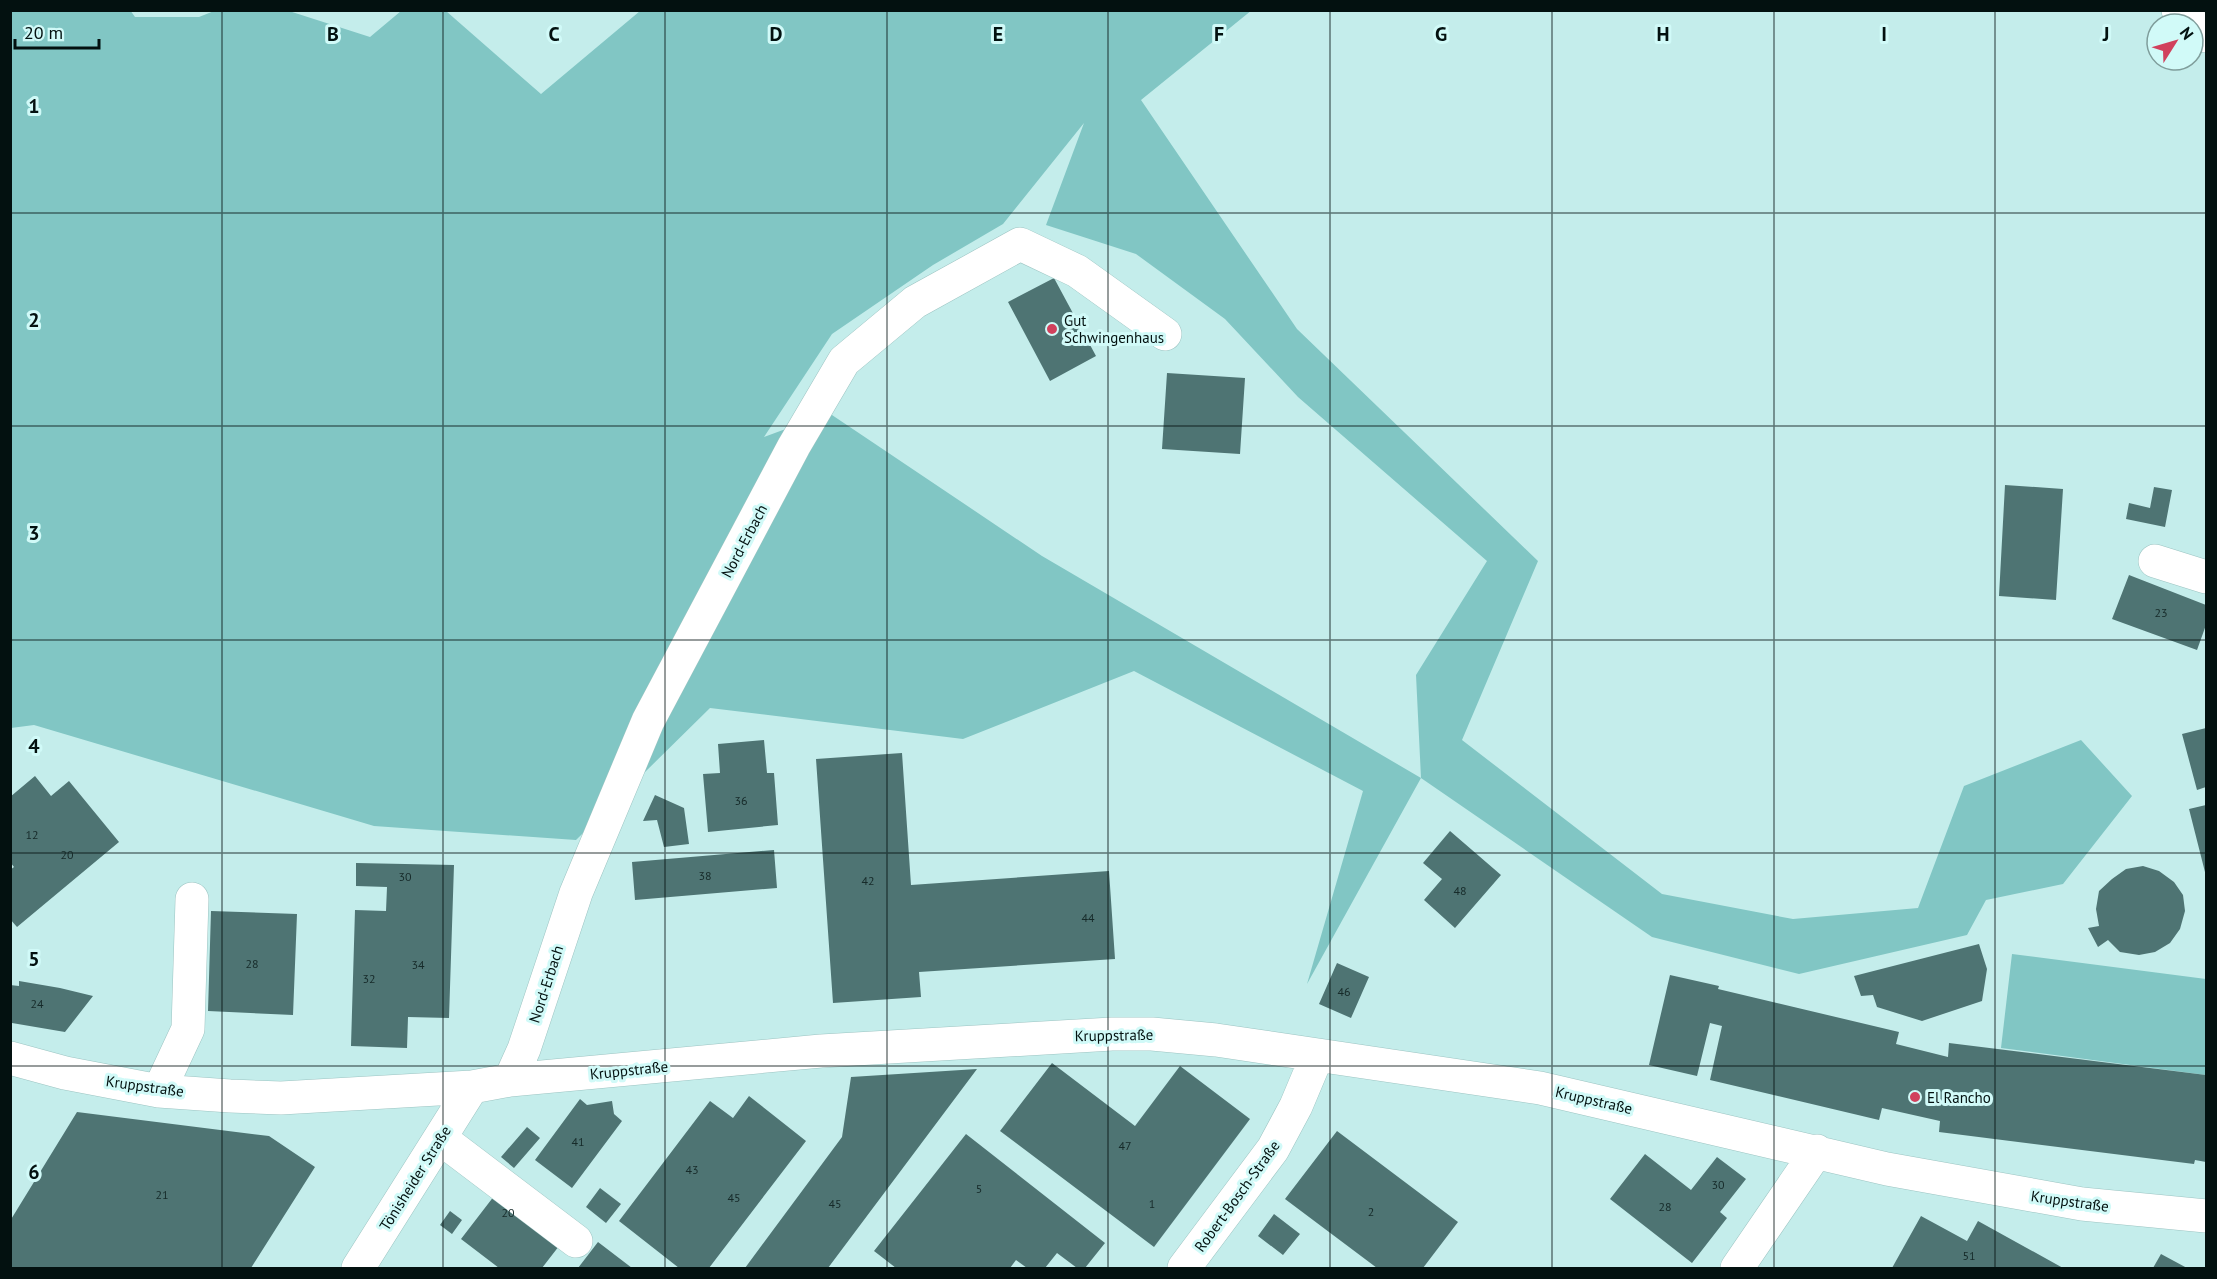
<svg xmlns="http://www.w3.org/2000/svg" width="2217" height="1279" viewBox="0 0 2217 1279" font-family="'PT Sans',sans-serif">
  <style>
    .green { fill: #81c6c4; fill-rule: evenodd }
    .building { fill: #4e7473 }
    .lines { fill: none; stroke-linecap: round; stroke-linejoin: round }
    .minor-casing { stroke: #9cc4c2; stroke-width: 34 }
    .minor { stroke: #fff; stroke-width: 33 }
    .grid { fill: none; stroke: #031110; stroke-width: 1.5; stroke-opacity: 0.55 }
    .poi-dot { fill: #d1415d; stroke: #d1faf8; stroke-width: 2 }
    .labels { text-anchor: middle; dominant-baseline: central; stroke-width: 6; stroke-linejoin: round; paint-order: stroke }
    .number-label { font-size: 12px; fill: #162a29 }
    .poi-label { font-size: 15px; fill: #031110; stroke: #d1faf8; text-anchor: start }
    .street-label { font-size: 15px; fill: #031110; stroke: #d1faf8 }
    .grid-label { font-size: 20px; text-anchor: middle; font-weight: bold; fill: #031110; stroke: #d1faf8; stroke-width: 6; stroke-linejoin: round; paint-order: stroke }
  </style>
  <rect width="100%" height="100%" fill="#c4edeb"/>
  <path class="green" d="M 130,10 L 135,17 L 199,17 L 214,11 L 289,11 L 370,37 L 401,11 L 446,11 L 541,94 L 640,11 L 1252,10 L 1141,100 L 1297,329 L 1538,561 L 1462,740 L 1662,894 L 1793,919 L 1918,908 L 1964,786 L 2081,740 L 2132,796 L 2063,884 L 1986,900 L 1967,935 L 1799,974 L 1652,937 L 1421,778 L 1307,984 L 1363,791 L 1134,671 L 963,739 L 710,708 L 576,840 L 374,826 L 34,725 L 11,728 L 11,11 ZM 1084,123 L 1046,225 L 1136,254 L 1225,319 L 1298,397 L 1487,561 L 1416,675 L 1421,778 L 1042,556 L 829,413 L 764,437 L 832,334 L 933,265 L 1003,224 Z
    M 2012,954 L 2206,979 L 2206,1075 L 2001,1048 Z"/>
  <path class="building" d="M 1054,278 L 1096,356 L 1050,381 L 1008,302 Z
    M 1167,373 L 1245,378 L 1240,454 L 1162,449 Z
    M 2005,485 L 2063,489 L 2056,600 L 1999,596 Z
    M 2154,487 L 2172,490 L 2165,527 L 2126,519 L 2129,503 L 2150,508 Z
    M 2129,575 L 2206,605 L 2206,625 L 2197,650 L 2112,619 Z
    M 2206,728 L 2206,787 L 2197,790 L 2182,734 Z
    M 764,740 L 767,773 L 774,773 L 778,825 L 708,832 L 703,774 L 720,773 L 718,744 Z
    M 902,753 L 911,885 L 1109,871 L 1115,959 L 919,972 L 921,997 L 833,1003 L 816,759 Z
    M 35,776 L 51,796 L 69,781 L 119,842 L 17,927 L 10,919 L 10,870 L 14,867 L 10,862 L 10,797 Z
    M 655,795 L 684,808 L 689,844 L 664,847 L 657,820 L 643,821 Z
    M 2206,805 L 2206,876 L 2189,809 Z
    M 1450,831 L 1501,875 L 1455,928 L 1424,900 L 1442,879 L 1423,863 Z
    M 774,850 L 777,888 L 635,900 L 632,862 Z
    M 356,863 L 454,865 L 449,1018 L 408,1017 L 407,1048 L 351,1046 L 355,910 L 386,911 L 387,887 L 356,886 Z
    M 2143,866 L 2159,871 L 2174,882 L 2183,895 L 2185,911 L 2180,929 L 2170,943 L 2155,952 L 2139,955 L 2120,952 L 2108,940 L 2098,947 L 2088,928 L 2099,926 L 2096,909 L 2099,891 L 2112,879 L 2126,869 Z
    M 211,911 L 297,914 L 293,1015 L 208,1011 Z
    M 1979,944 L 1987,969 L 1982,1001 L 1922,1021 L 1877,1007 L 1873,995 L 1861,996 L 1854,976 Z
    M 1337,963 L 1369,977 L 1351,1018 L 1319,1004 Z
    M 1670,975 L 1719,986 L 1718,989 L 1899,1032 L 1896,1044 L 1948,1057 L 1949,1043 L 2206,1075 L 2206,1162 L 2195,1160 L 2194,1164 L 1939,1132 L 1940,1121 L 1882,1108 L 1879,1120 L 1710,1080 L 1722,1026 L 1710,1023 L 1697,1076 L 1649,1065 Z
    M 19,981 L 60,988 L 93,996 L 65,1032 L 12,1023 L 10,985 L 19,986 Z
    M 1052,1063 L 1135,1126 L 1180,1066 L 1250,1119 L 1154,1247 L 1000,1131 Z
    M 977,1069 L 828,1268 L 745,1268 L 842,1137 L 851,1077 Z
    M 749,1096 L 806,1141 L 709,1268 L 679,1268 L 619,1221 L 710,1101 L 733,1118 Z
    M 580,1099 L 587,1105 L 612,1101 L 614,1114 L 622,1121 L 572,1188 L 535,1160 Z
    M 77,1112 L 269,1136 L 315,1167 L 251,1268 L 10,1268 L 10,1221 Z
    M 527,1127 L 540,1138 L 514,1168 L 501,1157 Z
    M 1337,1131 L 1458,1222 L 1423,1268 L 1377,1268 L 1285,1199 Z
    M 966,1134 L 1105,1243 L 1085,1268 L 1077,1268 L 1057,1253 L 1045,1268 L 1027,1268 L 1016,1260 L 1010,1268 L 896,1268 L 874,1251 Z
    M 1645,1154 L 1691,1190 L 1717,1157 L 1746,1179 L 1720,1212 L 1727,1218 L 1692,1263 L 1610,1199 Z
    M 501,1187 L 566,1237 L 542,1268 L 499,1268 L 461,1239 Z
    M 600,1188 L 621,1204 L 606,1223 L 586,1207 Z
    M 450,1211 L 462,1220 L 452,1234 L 440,1225 Z
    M 1274,1214 L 1300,1234 L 1283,1255 L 1258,1236 Z
    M 1921,1216 L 1967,1241 L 1978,1221 L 2063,1268 L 1892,1268 Z
    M 598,1242 L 632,1268 L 578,1268 Z
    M 2161,1254 L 2187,1268 L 2153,1268 Z"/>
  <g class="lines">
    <g class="minor-casing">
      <path id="minor" d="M 2178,10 L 2206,36
        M 2155,561 L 2206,577
        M 10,1058 L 65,1073 L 159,1091 L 230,1096 L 281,1098 L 472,1087 L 510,1080 L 821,1051 L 1112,1034 L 1152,1034 L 1216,1040 L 1540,1088 L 1887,1169 L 2082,1204 L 2206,1216
        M 510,1080 L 524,1049 L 576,893 L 648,721 L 794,446 L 844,361 L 915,302 L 1020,244 L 1077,271 L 1165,334
        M 159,1091 L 188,1029 L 192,899
        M 440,1138 L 576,1241
        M 358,1268 L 472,1087
        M 1184,1268 L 1273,1149 L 1296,1106 L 1317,1056
        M 1737,1268 L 1817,1151"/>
    </g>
    <use href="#minor" class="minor"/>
  </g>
  <path class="grid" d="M 222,10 L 222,1268M 443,10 L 443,1268M 665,10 L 665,1268M 887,10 L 887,1268M 1108,10 L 1108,1268M 1330,10 L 1330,1268M 1552,10 L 1552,1268M 1774,10 L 1774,1268M 1995,10 L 1995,1268M 10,213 L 2206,213M 10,426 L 2206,426M 10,640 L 2206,640M 10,853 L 2206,853M 10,1066 L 2206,1066"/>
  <g class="poi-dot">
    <circle cx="1052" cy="329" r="6"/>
    <circle cx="1915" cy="1097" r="6"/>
  </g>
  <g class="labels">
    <g class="number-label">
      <text x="2161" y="612">23</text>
      <text x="741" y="800">36</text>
      <text x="32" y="834">12</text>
      <text x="67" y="854">20</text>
      <text x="705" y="875">38</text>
      <text x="405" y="876">30</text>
      <text x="868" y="880">42</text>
      <text x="1460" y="890">48</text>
      <text x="1088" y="917">44</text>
      <text x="252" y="963">28</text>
      <text x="418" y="964">34</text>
      <text x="369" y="978">32</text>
      <text x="1344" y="991">46</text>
      <text x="37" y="1003">24</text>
      <text x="578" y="1141">41</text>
      <text x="1125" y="1145">47</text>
      <text x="692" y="1169">43</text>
      <text x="1718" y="1184">30</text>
      <text x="979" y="1188">5</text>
      <text x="162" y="1194">21</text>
      <text x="734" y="1197">45</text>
      <text x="835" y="1203">45</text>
      <text x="1152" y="1203">1</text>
      <text x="1665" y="1206">28</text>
      <text x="1371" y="1211">2</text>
      <text x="508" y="1212">20</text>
      <text x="1969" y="1255">51</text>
    </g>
    <g class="poi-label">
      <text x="1064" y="320">Gut<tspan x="1064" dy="17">Schwingenhaus</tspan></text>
      <text x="1927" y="1097">El Rancho</text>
    </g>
    <g class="street-label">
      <text transform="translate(744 541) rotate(-62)">Nord-Erbach</text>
      <text transform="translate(546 984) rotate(-72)">Nord-Erbach</text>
      <text transform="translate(1114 1035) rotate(-1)">Kruppstraße</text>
      <text transform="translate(629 1070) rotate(-6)">Kruppstraße</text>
      <text transform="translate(145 1086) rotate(8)">Kruppstraße</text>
      <text transform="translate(1594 1100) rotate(13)">Kruppstraße</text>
      <text transform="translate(415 1178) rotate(-58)">Tönisheider Straße</text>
      <text transform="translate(1237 1196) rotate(-54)">Robert-Bosch-Straße</text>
      <text transform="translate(2070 1201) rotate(8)">Kruppstraße</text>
    </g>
  </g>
  <g class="grid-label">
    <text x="333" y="41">B</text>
    <text x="554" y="41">C</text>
    <text x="776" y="41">D</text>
    <text x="998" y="41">E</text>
    <text x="1219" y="41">F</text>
    <text x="1441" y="41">G</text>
    <text x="1663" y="41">H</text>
    <text x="1884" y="41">I</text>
    <text x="2106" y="41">J</text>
    <text x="34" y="113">1</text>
    <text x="34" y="327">2</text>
    <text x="34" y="540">3</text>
    <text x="34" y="753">4</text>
    <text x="34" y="966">5</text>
    <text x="34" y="1179">6</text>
  </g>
  <rect width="2217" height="1279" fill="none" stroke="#031110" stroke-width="24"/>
  <g transform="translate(2175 42) rotate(53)"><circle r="28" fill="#d1faf8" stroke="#7f9d9b" stroke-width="1.5"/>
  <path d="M0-4.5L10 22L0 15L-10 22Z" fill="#d1415d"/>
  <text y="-9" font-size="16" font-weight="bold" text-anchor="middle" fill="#031110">N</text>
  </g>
  <path d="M15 39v9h84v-9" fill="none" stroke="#031110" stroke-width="3"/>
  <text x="24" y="39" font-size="18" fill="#031110" stroke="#d1faf8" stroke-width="4.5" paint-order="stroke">20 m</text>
</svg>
